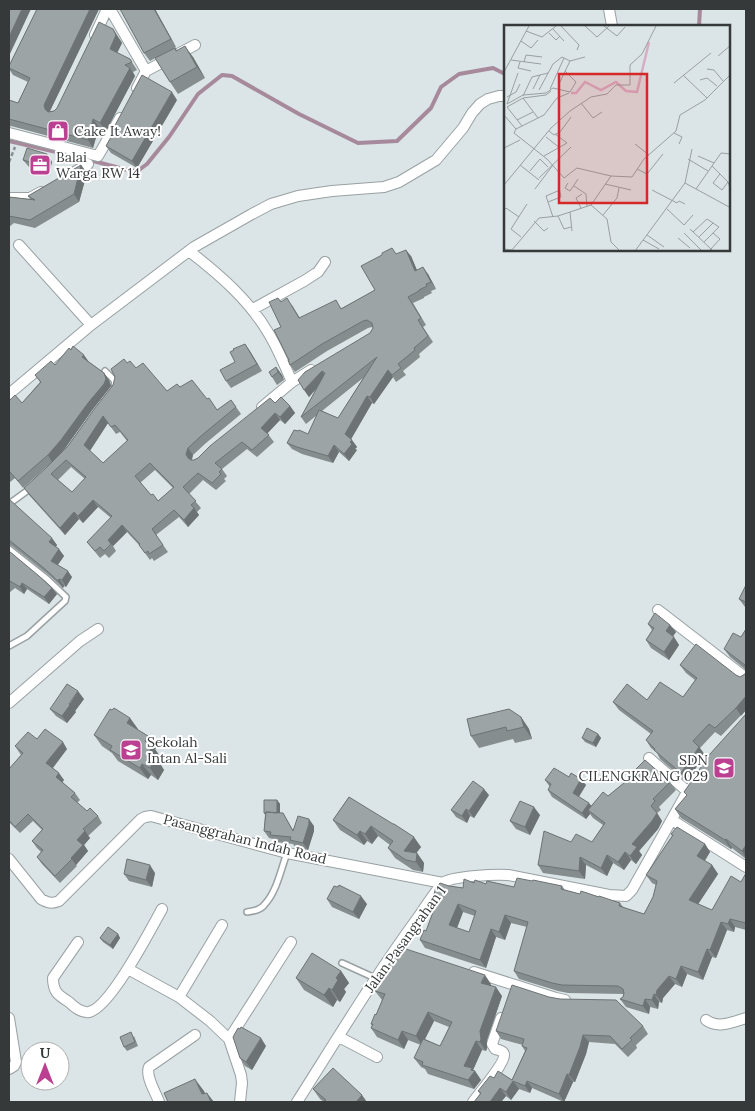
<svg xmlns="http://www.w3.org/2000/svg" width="755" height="1111" viewBox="0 0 755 1111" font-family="Lora,serif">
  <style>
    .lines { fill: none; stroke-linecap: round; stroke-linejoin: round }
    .stream { stroke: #a68a9b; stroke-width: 4 }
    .lane-casing { stroke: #99a1a3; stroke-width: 8 }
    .street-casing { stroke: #99a1a3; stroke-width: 12 }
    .path { stroke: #8b9192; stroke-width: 2.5; stroke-dasharray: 4 2.5; stroke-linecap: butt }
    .lane { stroke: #fff; stroke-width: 5 }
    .street { stroke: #fff; stroke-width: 10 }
    .wall { fill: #868d8f; fill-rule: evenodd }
    .shaded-wall { fill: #6d7374 }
    .building { fill: #9ca4a6; stroke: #6d7374; fill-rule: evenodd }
    .labels { text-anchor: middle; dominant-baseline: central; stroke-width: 4; stroke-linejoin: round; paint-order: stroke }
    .poi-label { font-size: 14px; fill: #36393a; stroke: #fff; text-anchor: start }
    .street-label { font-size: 14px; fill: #36393a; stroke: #fff }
    .inset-river { fill: none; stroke: #d6adc4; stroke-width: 2.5 }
    .inset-road { fill: none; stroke: #99a0a1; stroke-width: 1 }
    .view { fill: #d62828; fill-opacity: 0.15; stroke: #d62828; stroke-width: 2.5 }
    .inset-edge { fill: none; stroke: #36393a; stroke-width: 2.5 }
  </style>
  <rect width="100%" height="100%" fill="#dbe4e6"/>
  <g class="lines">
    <path class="stream" d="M 699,26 L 700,9
      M 9,141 L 82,158 L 131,171 L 139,170 L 147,164 L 169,137 L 198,94 L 222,75 L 232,76 L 299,114 L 358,143 L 397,141 L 431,108 L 441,87 L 459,74 L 493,68 L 505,74"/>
    <g class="lane-casing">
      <path id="lane" d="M 105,371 L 114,380 L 115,386
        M 9,504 L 31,488
        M 9,549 L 47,579 L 66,597 L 65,601 L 27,636 L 9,646
        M 247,912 C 254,911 261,910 265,904 C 277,891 281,869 287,853
        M 342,963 L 375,978"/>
    </g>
    <g class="street-casing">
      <path id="street" d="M 110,9 L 146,71
        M 609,9 L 612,26
        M 95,35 L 107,9
        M 146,71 L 195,45
        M 137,88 L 146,71
        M 9,133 L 98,156 L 120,118
        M 73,173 L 88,164
        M 9,198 L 30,198 L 41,192
        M 19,245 L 91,325
        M 189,251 C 220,275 249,300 269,334 C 278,349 285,366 292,382 L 311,370
        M 253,309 L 304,281 L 318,272 L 325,262
        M 9,394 L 91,325 L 194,247 L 252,214 L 271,204 L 298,196 L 332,191 L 384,187 L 399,182 L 436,160 L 463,128 L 472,113 L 480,104 L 488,99 L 499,96 L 505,96
        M 262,407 L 292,382
        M 658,610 L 746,678
        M 9,703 L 80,641 L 98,629
        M 649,758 L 688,792
        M 672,820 L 746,867
        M 9,859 L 41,899 C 48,903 52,904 59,901 L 141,819 L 145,817 L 151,816 L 287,853 L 443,883
        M 78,942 L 53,978 C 53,992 58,995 69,1002 C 74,1007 82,1013 89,1012 C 110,1008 151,929 162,909
        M 128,969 L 179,997 L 210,1021 L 229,1039 L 241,1075 L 242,1083 L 240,1102
        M 474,972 L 556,998 L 565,1000
        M 179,997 L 222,925
        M 9,1018 L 16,1062 L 14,1066 L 9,1069
        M 706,1020 C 718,1029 733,1022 746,1018
        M 339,1037 L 377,1057
        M 229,1039 L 291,942
        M 159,1102 C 156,1093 145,1076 149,1067 L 195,1035
        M 297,1102 C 337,1039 375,976 419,916 C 423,910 440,885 444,882 C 456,876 495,874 508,875 L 609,895 L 626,896 L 632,890 L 686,794 L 693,785
        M 473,1102 C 478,1095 505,1063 504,1055 C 504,1051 499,1050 495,1049 L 492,1044 L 501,1018"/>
    </g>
    <path class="path" d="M 9,162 L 15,147"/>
    <use href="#lane" class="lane"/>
    <use href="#street" class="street"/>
  </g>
  <path class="wall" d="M 37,9 L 99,9 L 50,111 L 54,111 L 57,108 L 113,29 L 122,43 L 117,53 L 130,59 L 137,70 L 133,72 L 135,76 L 106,131 L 99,127 L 93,148 L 11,126 L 9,127 L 9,100 L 18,103 L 28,82 L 13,75 L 9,69 L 9,66 Z
    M 155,9 L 176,47 L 175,48 L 177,50 L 193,57 L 205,78 L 178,94 L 170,82 L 155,58 L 150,61 L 144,53 Z
    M 177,100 L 137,168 L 111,153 L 106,146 L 114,131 L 113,129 Z
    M 47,154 L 52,162 L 49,173 L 29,167 L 23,160 Z
    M 81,165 L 87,173 L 79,202 L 35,228 L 14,223 L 9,227 L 9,197 L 30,199 L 28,196 Z
    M 396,254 L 411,256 L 417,270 L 428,274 L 436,289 L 431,291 L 432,293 L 424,297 L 424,298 L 413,303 L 426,325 L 423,327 L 433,342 L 419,354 L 420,357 L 403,371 L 406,375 L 396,382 L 393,377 L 374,404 L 372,403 L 351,439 L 357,447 L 355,449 L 357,450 L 349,461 L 339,452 L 333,463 L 302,454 L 292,449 L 287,443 L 308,434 L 317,415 L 306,424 L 301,417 L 316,389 L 309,397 L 298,380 L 370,333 L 373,328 L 372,327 L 368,328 L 327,351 L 295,372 L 290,365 L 281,327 L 281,302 L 292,305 L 300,318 L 342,308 L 375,290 ZM 363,378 L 338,418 L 322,411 Z
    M 245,344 L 262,371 L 231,388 L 226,381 Z
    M 89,362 L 104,373 L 109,380 L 111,386 L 93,409 L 66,447 L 53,462 L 68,446 L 113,385 L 127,363 L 136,368 L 167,391 L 180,387 L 207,399 L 217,410 L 231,400 L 241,414 L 206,443 L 193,455 L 192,460 L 194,460 L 198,458 L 275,403 L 290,406 L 295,413 L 285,424 L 280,420 L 267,433 L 274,442 L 257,457 L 247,449 L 222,469 L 227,476 L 224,479 L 226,481 L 216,490 L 203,480 L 189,494 L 201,508 L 197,512 L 199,515 L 188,527 L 179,517 L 156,535 L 168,552 L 154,561 L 152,558 L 150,560 L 139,545 L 127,532 L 113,546 L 116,551 L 109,558 L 105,554 L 100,558 L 87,542 L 111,518 L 98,507 L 83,523 L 79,519 L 65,535 L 29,495 L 24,488 L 46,468 L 52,462 L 23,488 L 15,478 L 9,483 L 9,401 L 22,403 L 40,382 L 35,375 L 55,365 ZM 108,423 L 116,434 L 120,432 L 127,441 L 103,463 L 90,451 ZM 71,467 L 85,479 L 72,492 L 58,480 ZM 155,470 L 173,488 L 158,501 L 151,495 L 140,483 Z
    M 276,367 L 282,375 L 284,380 L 277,385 L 272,377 Z
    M 9,499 L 57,545 L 56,547 L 64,556 L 58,565 L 72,577 L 66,587 L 64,586 L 63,588 L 50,576 L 12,546 L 9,545 Z
    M 9,551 L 52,588 L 57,594 L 49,604 L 27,589 L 24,594 L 15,588 L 9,593 Z
    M 746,585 L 746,608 L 745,607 L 739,599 Z
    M 648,624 L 670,625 L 676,632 L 673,636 L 679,645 L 669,660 L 651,648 L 646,640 L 652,630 Z
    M 746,629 L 746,670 L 730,657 L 724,649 L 741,637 Z
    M 680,665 L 736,675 L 740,677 L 745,674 L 746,672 L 746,710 L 721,736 L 715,732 L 700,748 L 705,755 L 686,782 L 660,759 L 657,753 L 651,748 L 646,740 L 651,734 L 619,710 L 613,702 L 683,697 L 695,680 L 686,673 Z
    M 84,699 L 75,711 L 76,712 L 67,723 L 56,716 L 50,709 Z
    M 746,714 L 746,859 L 732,848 L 731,849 L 681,818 L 675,809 L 687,795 L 684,792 Z
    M 521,717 L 529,729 L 532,739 L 515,743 L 513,739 L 479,748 L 471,736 Z
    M 130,718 L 138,730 L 156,748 L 155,749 L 161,758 L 159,762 L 164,770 L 158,780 L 151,775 L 148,779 L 118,761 L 112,753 L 102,746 L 94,735 Z
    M 598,734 L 601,738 L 596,747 L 585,742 L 582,738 Z
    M 37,739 L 67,749 L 53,768 L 64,780 L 62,782 L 75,793 L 80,800 L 77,803 L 87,811 L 98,816 L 102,823 L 88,836 L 90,838 L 84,845 L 88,851 L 76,865 L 77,866 L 60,883 L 42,864 L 37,857 L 41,852 L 37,848 L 32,841 L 42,830 L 33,821 L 20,833 L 9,822 L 9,769 L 21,755 L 15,746 Z
    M 633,772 L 670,782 L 676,790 L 659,807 L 661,810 L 657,813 L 662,821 L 658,829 L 639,851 L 642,855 L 636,864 L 631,860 L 624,870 L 613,863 L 607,876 L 586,865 L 585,879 L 543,873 L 538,865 L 571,842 L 592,842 L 603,825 L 593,818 L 590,814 L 586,819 L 552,797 L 548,790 L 550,787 L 545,780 L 569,777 L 586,785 L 579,797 L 591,806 L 608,796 L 635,774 Z
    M 489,795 L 474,818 L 470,816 L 467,823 L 456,817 L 451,810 Z
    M 349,797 L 421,847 L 416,853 L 417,853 L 424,863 L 423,872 L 413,870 L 395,858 L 388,848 L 390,845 L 378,836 L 372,844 L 367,841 L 364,845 L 340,830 L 333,820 Z
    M 277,800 L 280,804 L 280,813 L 283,813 L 293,830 L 314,826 L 314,831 L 308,850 L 295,847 L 293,844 L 275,842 L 273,839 L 269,838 L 264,831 L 265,815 L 264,813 Z
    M 540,815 L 530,835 L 516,829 L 510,821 Z
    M 671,834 L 705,844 L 710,852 L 705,861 L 712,865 L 718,874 L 698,904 L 712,910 L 741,882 L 746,873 L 746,930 L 735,927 L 734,932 L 727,930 L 716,958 L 712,957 L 703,980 L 687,974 L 682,987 L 675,984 L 663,998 L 662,1003 L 659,1002 L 658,1009 L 650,1007 L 649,1014 L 626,1007 L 620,999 L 623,997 L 624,994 L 568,993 L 558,991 L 519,979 L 514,971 L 527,927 L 511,923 L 505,940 L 496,937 L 486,968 L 425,948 L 420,940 L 426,931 L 438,899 L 434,894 L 449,886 L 463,888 L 474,883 L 514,887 L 532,881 L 562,886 L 565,890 L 580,894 L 599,897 L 620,903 L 624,908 L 644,914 L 653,897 L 656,885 L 652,883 L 646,875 L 672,836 ZM 463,912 L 475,916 L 469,932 L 457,928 Z
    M 155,873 L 152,887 L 129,881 L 124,874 Z
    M 327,899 L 367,904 L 359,919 L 332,907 Z
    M 118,934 L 120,938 L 113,949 L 103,942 L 100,938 Z
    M 341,971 L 349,983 L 344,989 L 346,992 L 340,1002 L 337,1000 L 333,1007 L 304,990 L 296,978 Z
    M 385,973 L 491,984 L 490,985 L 502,996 L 487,1040 L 487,1048 L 486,1051 L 482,1050 L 473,1070 L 475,1071 L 481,1080 L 474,1089 L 428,1074 L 425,1069 L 421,1067 L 414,1058 L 421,1045 L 408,1040 L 404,1049 L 377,1037 L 371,1028 L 372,1026 L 371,1024 L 376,1015 L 382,1000 L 375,991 L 378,983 L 377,981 ZM 434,1021 L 449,1027 L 440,1046 L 425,1039 Z
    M 549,997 L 643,1026 L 648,1034 L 636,1045 L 637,1048 L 628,1057 L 615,1044 L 589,1042 L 586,1054 L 575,1082 L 573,1082 L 564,1102 L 532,1088 L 530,1093 L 519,1089 L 511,1100 L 506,1096 L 501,1102 L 474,1102 L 480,1094 L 478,1091 L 494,1078 L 512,1080 L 525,1051 L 522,1046 L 523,1045 L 501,1039 L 496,1031 Z
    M 134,1036 L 138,1046 L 127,1051 L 124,1047 Z
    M 266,1046 L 252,1070 L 245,1066 L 240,1058 Z
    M 313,1089 L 367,1102 L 324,1102 L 320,1099 Z"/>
  <path class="shaded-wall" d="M 22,9 L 31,9 L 9,56 L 9,37 Z
    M 90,9 L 99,9 L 49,113 L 45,109 L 44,105 Z
    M 154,9 L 155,9 L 176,47 L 171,39 Z
    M 113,29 L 122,43 L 115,57 L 110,49 Z
    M 185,46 L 193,57 L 205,78 L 197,67 Z
    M 130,68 L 135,76 L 106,131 L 100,123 Z
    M 172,92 L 177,100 L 137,168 L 132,161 Z
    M 93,119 L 99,127 L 93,148 L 88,140 Z
    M 47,154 L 52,162 L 49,173 L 43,166 Z
    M 81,165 L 87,173 L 79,202 L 74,194 Z
    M 406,250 L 411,256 L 420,278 L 415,271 Z
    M 423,267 L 428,274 L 436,289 L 431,282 Z
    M 245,344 L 250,351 L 262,371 L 257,364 Z
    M 84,355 L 89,362 L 87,364 L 82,357 Z
    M 276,367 L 282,375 L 284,380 L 278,372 Z
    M 388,370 L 393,377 L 374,404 L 370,397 Z
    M 322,371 L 326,377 L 309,397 L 304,390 Z
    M 104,373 L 109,380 L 111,386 L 108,390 L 93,409 L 66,447 L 52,462 L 48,455 Z
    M 367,396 L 372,403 L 350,441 L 345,434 Z
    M 290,406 L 295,413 L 285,424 L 280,417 Z
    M 275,413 L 280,420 L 266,435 L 261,428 Z
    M 103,416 L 108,423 L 89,452 L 84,445 Z
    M 352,440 L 357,447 L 355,449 L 357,450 L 349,461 L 344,454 Z
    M 334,445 L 339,452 L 333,463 L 328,456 Z
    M 188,448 L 193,455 L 191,461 L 186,454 Z
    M 93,500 L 98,507 L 83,523 L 78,516 Z
    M 194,508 L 199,515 L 188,527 L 184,520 Z
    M 74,512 L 79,519 L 65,535 L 60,528 Z
    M 122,525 L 127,532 L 113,546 L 108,540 Z
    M 52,538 L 57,545 L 54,549 L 49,542 Z
    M 59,549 L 64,556 L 56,567 L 51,561 Z
    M 68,571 L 72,577 L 66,587 L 62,580 Z
    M 59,579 L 64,586 L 63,588 L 58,581 Z
    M 22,583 L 27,589 L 24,594 L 20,587 Z
    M 52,588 L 57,594 L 49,604 L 44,597 Z
    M 670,625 L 676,632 L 671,639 L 666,631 Z
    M 674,637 L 679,645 L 669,660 L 664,652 Z
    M 78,691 L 84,699 L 75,711 L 76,712 L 67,723 L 62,716 Z
    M 746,696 L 746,710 L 741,716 L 736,708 Z
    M 521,717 L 529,729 L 532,739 L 524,727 Z
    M 130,718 L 138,729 L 135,734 L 127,723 Z
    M 598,734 L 601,738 L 596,747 L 593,743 Z
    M 148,736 L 156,748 L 155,749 L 161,758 L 159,762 L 164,770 L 158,780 L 150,768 L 149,753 L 145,741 Z
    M 63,742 L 67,749 L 51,770 L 46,763 Z
    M 699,747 L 705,755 L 686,782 L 681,773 Z
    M 142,764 L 151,775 L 148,779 L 140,768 Z
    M 59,773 L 64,780 L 61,784 L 56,777 Z
    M 581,779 L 586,785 L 577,799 L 573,793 Z
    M 484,789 L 489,795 L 474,818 L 469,811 Z
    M 277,800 L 280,804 L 280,817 L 277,813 Z
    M 589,803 L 594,809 L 588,810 L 590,814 L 586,819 L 582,813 Z
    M 534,807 L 540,815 L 530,835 L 525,827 Z
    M 466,809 L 470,816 L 467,823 L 462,816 Z
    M 657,813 L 662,821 L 658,829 L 639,851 L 642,855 L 636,864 L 630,856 L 632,844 Z
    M 309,819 L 314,826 L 314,831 L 308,850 L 303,843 Z
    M 371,826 L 378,836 L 372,844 L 365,834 Z
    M 85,831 L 90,838 L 84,845 L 88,851 L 76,865 L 71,858 L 77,840 Z
    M 360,831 L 367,841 L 364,845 L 357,835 Z
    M 414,837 L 421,847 L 411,860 L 404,851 Z
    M 726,839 L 732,848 L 731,849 L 725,840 Z
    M 705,844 L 710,852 L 702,864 L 697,856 Z
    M 746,845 L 746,858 L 742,851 Z
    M 625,852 L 631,860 L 624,870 L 618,862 Z
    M 417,853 L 424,863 L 423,872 L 416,862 Z
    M 607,855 L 613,863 L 607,876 L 601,868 Z
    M 580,857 L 586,865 L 585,879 L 579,871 Z
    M 150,865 L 155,873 L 152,887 L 146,880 Z
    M 712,865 L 718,874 L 695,909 L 689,900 Z
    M 361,896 L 367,904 L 359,919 L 353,912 Z
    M 458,904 L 463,912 L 455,933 L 449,925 Z
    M 505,915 L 511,923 L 505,940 L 499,932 Z
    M 730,919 L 735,927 L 734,932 L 728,924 Z
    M 721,922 L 727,930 L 716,958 L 710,950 Z
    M 491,929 L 496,937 L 486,968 L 480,960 Z
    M 118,934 L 120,938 L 113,949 L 110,945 Z
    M 707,949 L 712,957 L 703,980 L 698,972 Z
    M 681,966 L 687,974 L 682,987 L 676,979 Z
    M 341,971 L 349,983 L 344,989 L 346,992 L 340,1002 L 332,990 L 336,978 Z
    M 485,975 L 491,984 L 487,992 L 481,983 Z
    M 669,976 L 675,984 L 663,998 L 662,1003 L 656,995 L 657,990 Z
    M 496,987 L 502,996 L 487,1040 L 487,1048 L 486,1051 L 480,1042 L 480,1031 Z
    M 329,988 L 337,1000 L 333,1007 L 324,995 Z
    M 654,994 L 659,1002 L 658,1009 L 652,1000 Z
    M 645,999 L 650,1007 L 649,1014 L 643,1006 Z
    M 428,1012 L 434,1021 L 422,1045 L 416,1036 Z
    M 402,1031 L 408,1040 L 404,1049 L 398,1040 Z
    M 583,1035 L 589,1042 L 586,1054 L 575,1082 L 569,1075 Z
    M 261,1038 L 266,1046 L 252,1070 L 246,1062 Z
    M 476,1041 L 482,1050 L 473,1070 L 474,1072 L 475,1071 L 481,1080 L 474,1089 L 468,1080 L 464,1066 Z
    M 567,1074 L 573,1082 L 564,1102 L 559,1094 Z
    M 195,1079 L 204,1091 L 209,1102 L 202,1094 Z
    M 513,1081 L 519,1089 L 511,1100 L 506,1092 Z
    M 527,1081 L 532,1088 L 530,1093 L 525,1086 Z
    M 500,1088 L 506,1096 L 501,1102 L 490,1102 Z
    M 207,1093 L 214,1102 L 211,1102 Z
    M 362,1095 L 367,1102 L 356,1102 Z"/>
  <path class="building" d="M 9,9 L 22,9 L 9,37 Z
    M 37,9 L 90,9 L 44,105 L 45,109 L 48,112 L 54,111 L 57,108 L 99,22 L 113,29 L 116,35 L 110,49 L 130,59 L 132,62 L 125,65 L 130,68 L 100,123 L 93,119 L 88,140 L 9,119 L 9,100 L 18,103 L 30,78 L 9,68 L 9,66 Z
    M 120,9 L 154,9 L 171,39 L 144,53 Z
    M 185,46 L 197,67 L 170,82 L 155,58 L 175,48 L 176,51 Z
    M 142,75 L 172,92 L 132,161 L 106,146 L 115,130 L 113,129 Z
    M 27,148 L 47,154 L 43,166 L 23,160 Z
    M 81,165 L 74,194 L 30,220 L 9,216 L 9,197 L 35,200 L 28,196 Z
    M 392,248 L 396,254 L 406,250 L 415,271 L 423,267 L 431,282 L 426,284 L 427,286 L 419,290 L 419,291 L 408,297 L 421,318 L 418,320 L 428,336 L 414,348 L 415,350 L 398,364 L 401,368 L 392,375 L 388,370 L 370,397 L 367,396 L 345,434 L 352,440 L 350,442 L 352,444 L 344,454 L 334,445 L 328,456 L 297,447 L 287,443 L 294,430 L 298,431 L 299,430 L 308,434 L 319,410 L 338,418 L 377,357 L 301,417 L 325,373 L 322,371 L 304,390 L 298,380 L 305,372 L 370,333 L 373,328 L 372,323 L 367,320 L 363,321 L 322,344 L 290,365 L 288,360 L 289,360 L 274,330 L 281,327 L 269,302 L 278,298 L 281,302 L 287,298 L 299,318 L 336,300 L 341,309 L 375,290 L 361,266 L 382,255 L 382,253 Z
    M 245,344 L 257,364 L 226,381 L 220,370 L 235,362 L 230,352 L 234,350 L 233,349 Z
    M 73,346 L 84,355 L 82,357 L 104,373 L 106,379 L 104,384 L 88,403 L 61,440 L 48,455 L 18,481 L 10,472 L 9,472 L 9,401 L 15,395 L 22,403 L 41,382 L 35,375 L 51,361 L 55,365 L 69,348 L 71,350 Z
    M 124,359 L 127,363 L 130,361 L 136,368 L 143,363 L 167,391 L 177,384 L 180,387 L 192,380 L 207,399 L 209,398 L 217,410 L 231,400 L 236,407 L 201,436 L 188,448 L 186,454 L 188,458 L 191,460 L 194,460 L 198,458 L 210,446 L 270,398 L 275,403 L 281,397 L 290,406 L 280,417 L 275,413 L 261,428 L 269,435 L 252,450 L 242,442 L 215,463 L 222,469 L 219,472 L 221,474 L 212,483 L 198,473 L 183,487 L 196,501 L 191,505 L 194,508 L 184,520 L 174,510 L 152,529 L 163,545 L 149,554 L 148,551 L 145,553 L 139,545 L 140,544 L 122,525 L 108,540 L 111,544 L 104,551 L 100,547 L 95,551 L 87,542 L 112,516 L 93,500 L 78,516 L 74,512 L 60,528 L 24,488 L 46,468 L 68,446 L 95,408 L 113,385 L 115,377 L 111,369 ZM 103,416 L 111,427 L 115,425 L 128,440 L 103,463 L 84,445 ZM 66,460 L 86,477 L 72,492 L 51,474 ZM 150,463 L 174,487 L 158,501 L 153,494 L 151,495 L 135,476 Z
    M 276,367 L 278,372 L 272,377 L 269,372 Z
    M 9,499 L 52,538 L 49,542 L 59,549 L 51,561 L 68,571 L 62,580 L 59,579 L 58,581 L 45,569 L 9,540 Z
    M 9,551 L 39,576 L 52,588 L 44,597 L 22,583 L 20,587 L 10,581 L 9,582 Z
    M 746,585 L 746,602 L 739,599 Z
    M 655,613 L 670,625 L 666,631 L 674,637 L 664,652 L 646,640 L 654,628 L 648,624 Z
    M 746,629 L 746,668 L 745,665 L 724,649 L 733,633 L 741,637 Z
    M 696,644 L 736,675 L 740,677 L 745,674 L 746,672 L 746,696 L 736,708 L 715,728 L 709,724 L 693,741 L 699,747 L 681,773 L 654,750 L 655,749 L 646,740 L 653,731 L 613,702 L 627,684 L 647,700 L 660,682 L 683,697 L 697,678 L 680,665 Z
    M 67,684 L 78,691 L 69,704 L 70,705 L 62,716 L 50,709 Z
    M 114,708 L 130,718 L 127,723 L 148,736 L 145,741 L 153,746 L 149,753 L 156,758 L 150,768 L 142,764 L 140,768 L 110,750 L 112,746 L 94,735 L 110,709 L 112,710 Z
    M 509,709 L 521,717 L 524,727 L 507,731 L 506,727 L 471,736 L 467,719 Z
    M 746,714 L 746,845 L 742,851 L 726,839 L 725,840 L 675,809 L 687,795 L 684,792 L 710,754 Z
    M 587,728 L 598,734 L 593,743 L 582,738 Z
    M 45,729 L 63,742 L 46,763 L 59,773 L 56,777 L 75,793 L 71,797 L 87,811 L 90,808 L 98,816 L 83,829 L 85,831 L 77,840 L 83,845 L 71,858 L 72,859 L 55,876 L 37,857 L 43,850 L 32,841 L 43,829 L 28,814 L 15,827 L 9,820 L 9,769 L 23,753 L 15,746 L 28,732 L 37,739 Z
    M 645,760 L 670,782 L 653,799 L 655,801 L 651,806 L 657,813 L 652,821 L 632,844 L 637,847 L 630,856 L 625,852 L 618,862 L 607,855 L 601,868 L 580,857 L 579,871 L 538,865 L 544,831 L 571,842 L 576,834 L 592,842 L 605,823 L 588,810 L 603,792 L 608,796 L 635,774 L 633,772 Z
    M 554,768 L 569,777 L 571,773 L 581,779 L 573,793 L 589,803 L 582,813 L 548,790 L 551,784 L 545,780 Z
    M 473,781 L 484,789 L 469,811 L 466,809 L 462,816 L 451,810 Z
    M 349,797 L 393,824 L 394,824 L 414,837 L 404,851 L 417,853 L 416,862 L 406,860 L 388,848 L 393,841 L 371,826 L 365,834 L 360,831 L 357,835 L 333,820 Z
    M 264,800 L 277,800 L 277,813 L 266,812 L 266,813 L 264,813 Z
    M 520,801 L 534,807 L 525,827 L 510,821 Z
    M 266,812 L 283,813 L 293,831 L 298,816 L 309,819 L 309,824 L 303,843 L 290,840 L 291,837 L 270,835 L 271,832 L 264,831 Z
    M 677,827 L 705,844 L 697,856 L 712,865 L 689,900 L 712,910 L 731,876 L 741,882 L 746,873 L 746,923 L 730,919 L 728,924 L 721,922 L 710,950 L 707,949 L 698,972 L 681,966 L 676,979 L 669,976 L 657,990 L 656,995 L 654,994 L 652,1000 L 645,999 L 643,1006 L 620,999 L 623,997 L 624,993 L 623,989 L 618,986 L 562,985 L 552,983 L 514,971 L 528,922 L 505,915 L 499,932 L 491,929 L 480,960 L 420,940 L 424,930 L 426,931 L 439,896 L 434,894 L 436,887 L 440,883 L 449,886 L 463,888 L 464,879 L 474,883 L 475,880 L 486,884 L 487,881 L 514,887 L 517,878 L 532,881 L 533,880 L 562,886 L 561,889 L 580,894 L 581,891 L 599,897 L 599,896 L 620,903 L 619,906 L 644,914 L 653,897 L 657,881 L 646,875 L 673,835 L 671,834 ZM 458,904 L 476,911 L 469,932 L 449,925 Z
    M 127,859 L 150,865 L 146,880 L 124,874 Z
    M 339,885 L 361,896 L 353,912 L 327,899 L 334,886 L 338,887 Z
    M 108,927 L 118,934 L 110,945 L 100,938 Z
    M 397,946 L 485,975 L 481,983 L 496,987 L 480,1031 L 481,1039 L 480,1042 L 476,1041 L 464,1066 L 472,1068 L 471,1070 L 475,1071 L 468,1080 L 422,1065 L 423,1062 L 414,1058 L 423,1039 L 440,1046 L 452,1022 L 428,1012 L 416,1036 L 402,1031 L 398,1040 L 371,1028 L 373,1024 L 371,1024 L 375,1014 L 376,1015 L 385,994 L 375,991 L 379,982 L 377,981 L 381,971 L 385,973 Z
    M 312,953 L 341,971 L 336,978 L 338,980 L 332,990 L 329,988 L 324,995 L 296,978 Z
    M 512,985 L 549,997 L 560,999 L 616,1000 L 643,1026 L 630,1038 L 632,1040 L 622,1049 L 610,1036 L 583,1035 L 580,1047 L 569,1075 L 567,1074 L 559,1094 L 527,1081 L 525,1086 L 513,1081 L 506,1092 L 500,1088 L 490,1102 L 474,1102 L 481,1093 L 478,1091 L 490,1076 L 494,1078 L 498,1071 L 512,1080 L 527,1048 L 522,1046 L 524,1039 L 496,1031 Z
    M 241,1027 L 261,1038 L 246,1062 L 240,1058 L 233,1037 L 238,1028 L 240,1029 Z
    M 131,1032 L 135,1042 L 124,1047 L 120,1037 Z
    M 333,1068 L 362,1095 L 356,1102 L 323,1102 L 326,1100 L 313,1089 Z
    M 195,1079 L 202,1094 L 207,1093 L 211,1102 L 168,1102 L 164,1093 Z"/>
  <defs>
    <g id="shop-square" transform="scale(1.125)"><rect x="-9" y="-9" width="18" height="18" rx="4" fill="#bb4091" stroke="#fff"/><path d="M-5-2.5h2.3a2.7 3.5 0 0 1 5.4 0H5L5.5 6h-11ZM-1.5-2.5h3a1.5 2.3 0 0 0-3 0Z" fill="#fff"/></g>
    <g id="office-square" transform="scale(1.125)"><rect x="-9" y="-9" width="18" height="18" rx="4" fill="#bb4091" stroke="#fff"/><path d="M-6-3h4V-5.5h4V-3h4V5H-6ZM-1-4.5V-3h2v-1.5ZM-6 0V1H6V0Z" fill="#fff"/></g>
    <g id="school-square" transform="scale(1.125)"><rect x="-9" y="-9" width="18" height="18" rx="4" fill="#bb4091" stroke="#fff"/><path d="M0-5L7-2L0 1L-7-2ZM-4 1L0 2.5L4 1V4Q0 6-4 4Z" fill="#fff"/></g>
  </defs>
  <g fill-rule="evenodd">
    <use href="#shop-square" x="58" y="131"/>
    <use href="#office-square" x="40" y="165"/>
    <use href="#school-square" x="131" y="750"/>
    <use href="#school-square" x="724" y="768"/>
  </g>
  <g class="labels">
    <g class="poi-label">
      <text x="74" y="131">Cake It Away!</text>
      <text x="56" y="157">Balai<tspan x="56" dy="16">Warga RW 14</tspan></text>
      <text x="147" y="742">Sekolah<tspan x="147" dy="16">Intan Al-Sali</tspan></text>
      <text x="708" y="760" text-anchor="end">SDN<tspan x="708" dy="16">CILENGKRANG 029</tspan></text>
    </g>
    <g class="street-label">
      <text transform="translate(245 839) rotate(14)">Pasanggrahan Indah Road</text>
      <text transform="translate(405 939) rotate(-54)">Jalan Pasangrahan 1</text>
    </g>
  </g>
  <g transform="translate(504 25)">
    <rect width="226" height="226" fill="#dbe4e6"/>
    <path class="inset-river" d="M 67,68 L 72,68 L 81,57 L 97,65 L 112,57 L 122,66 L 133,67 L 145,17"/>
    <path class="inset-road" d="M 57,1 L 75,20 L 73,25M 81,1 L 93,12 L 105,1M 100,1 L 113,11 L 121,2M 49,4 L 60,16M 22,6 L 38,12 L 52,1M 45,8 L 52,15 L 56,11M 17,16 L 27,23 L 34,15M 214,31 L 227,20M 7,35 L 37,39M 66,36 L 81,32M 16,37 L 14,43 L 27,46M 20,37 L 22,30 L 38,32M 203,44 L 210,45 L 219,56M 61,46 L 72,57M 0,47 L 25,1M 14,48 L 3,79 L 19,70 L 42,68 L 49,63 L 66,67 L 72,57M 179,50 L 203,73M 196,55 L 203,53 L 213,61M 170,58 L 207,28M 55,59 L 66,36M 29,64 L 36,50M 46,64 L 60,33M 35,65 L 49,39 L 58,32 L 66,36M 19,71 L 28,52 L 44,48M 3,72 L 12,67 L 16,59M 19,73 L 34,93M 77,78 L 89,93 L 98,87M 0,90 L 12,104 L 10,108 L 43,134 L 60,153 L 73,143 L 107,151M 13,95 L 29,87M 18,101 L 3,82 L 19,73 L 42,70 L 47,66M 12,104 L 40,90 L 53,73 L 65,68M 45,106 L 50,110 L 56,107 L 67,92M 170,108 L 178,112 L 175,119M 42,112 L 56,123M 131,119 L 145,130M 0,123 L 16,115M 40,131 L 63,118 L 51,109M 194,131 L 210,138M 184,134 L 204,146M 16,140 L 35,155M 208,141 L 217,128 L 227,129M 133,144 L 143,149 L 159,129M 26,146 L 36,134 L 44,142M 216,149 L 209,158 L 218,165 L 224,157M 35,153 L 67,122M 64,158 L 61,163 L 66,166 L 74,154M 181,158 L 188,124M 101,159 L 127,165M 0,160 L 47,103 L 66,86 L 87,72 L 103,69 L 112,60 L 126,60 L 126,40 L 138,29 L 152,1M 70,161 L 82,169 L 83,181M 31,164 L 49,140M 192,164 L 208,141 L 224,157 L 227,165M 148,165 L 173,178 L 175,176 L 181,179M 44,177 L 57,172 L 55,163M 87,180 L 103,194 L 107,217 L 116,226M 77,183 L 72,173 L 78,169M 163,184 L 180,200 L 189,190M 0,185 L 2,183 L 15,192M 66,187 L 68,206M 99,190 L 113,173 L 115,163M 54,191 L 60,204 L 67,202M 49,192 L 42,171 L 56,165M 30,196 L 40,206 L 44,203M 186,204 L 209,226M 189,207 L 203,194 L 215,202 L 200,217M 180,208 L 198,226M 143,210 L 160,222M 17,212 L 7,204 L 23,179M 195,212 L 209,198M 174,213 L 186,223M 139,215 L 155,224M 0,224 L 8,225 L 35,193 L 54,191 L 87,180 L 107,151 L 128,152 L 140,134 L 172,106 L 176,90 L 201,75 L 227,49M 131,226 L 181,158 L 227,183M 205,226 L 216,214 L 209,208"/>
    <path class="view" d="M 55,49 L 143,49 L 143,178 L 55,178 Z"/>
    <rect width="226" height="226" class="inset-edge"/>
  </g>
  <rect width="755" height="1111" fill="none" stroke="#36393a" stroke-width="20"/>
  <g transform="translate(45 1066)"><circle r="24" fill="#ffffff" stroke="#afb0b0"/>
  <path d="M0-4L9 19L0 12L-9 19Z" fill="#bb4091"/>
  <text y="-8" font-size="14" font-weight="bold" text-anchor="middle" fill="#36393a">U</text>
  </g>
</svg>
